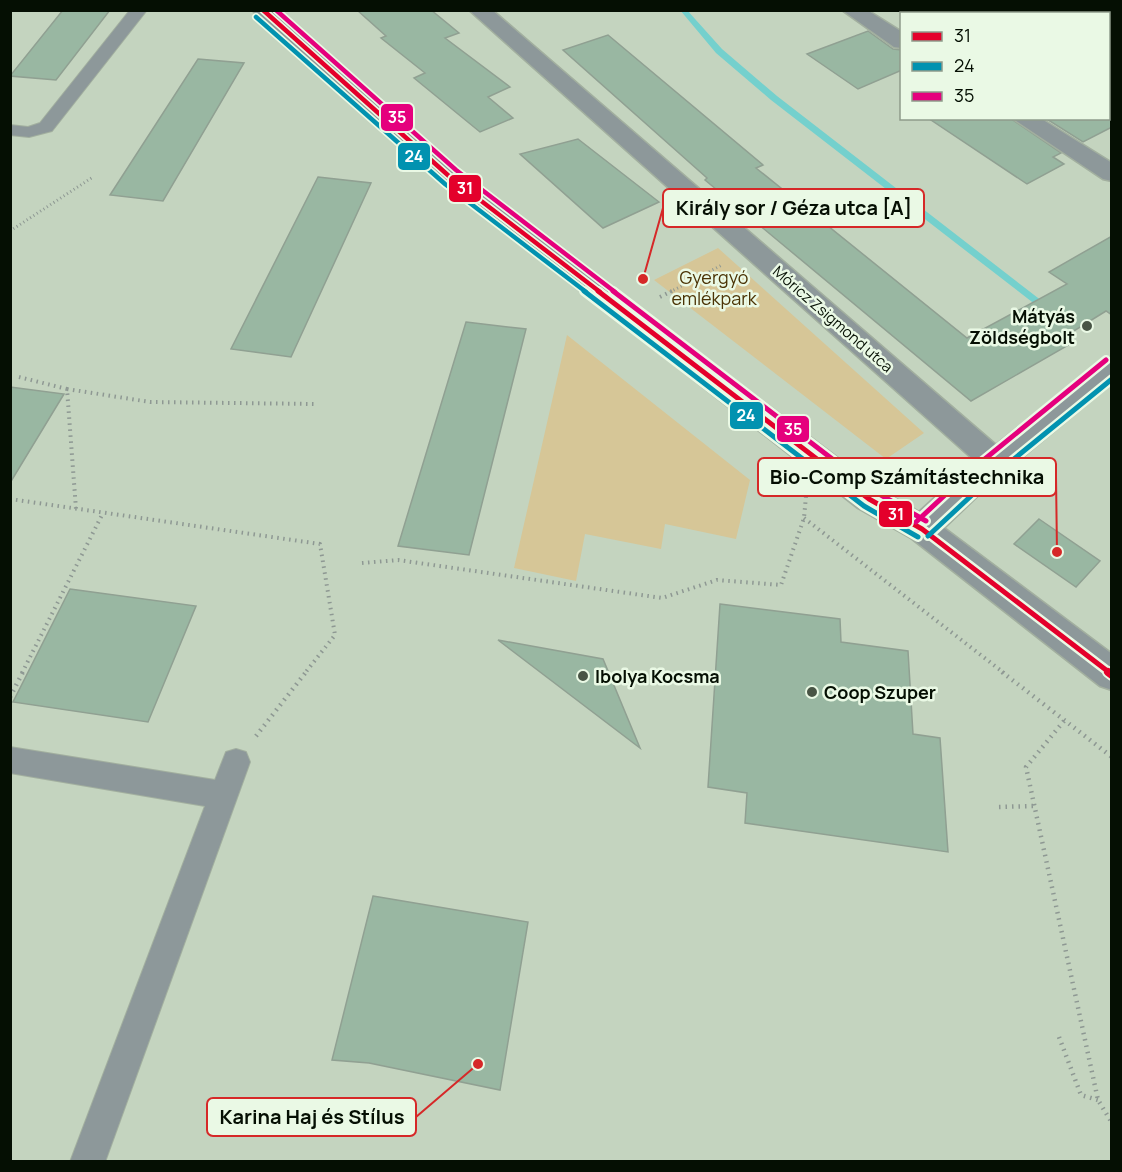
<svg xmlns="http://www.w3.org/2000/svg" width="1122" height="1172" viewBox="0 0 1122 1172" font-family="Manrope,sans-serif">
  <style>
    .green { fill: #d6c697 }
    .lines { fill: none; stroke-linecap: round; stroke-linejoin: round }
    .stream { fill: #74d0cd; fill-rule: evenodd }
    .building { fill: #99b7a2; stroke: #90a092; stroke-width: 1.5 }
    .lane-casing { stroke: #a2af9f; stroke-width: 2 }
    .street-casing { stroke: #a2af9f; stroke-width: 3 }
    .path-far2 { stroke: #8e9893; stroke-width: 3; stroke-dasharray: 1 3; stroke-linecap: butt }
    .path-far1 { stroke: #8e9893; stroke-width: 4; stroke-dasharray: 1.5 4.5; stroke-linecap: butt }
    .path { stroke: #8e9893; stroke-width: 4.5; stroke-dasharray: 1.5 5; stroke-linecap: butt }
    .lane { fill: #8d989a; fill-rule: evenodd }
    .street { fill: #8d989a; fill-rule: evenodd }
    .bus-1-far2-casing { stroke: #eaf9e5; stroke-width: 8 }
    .bus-1-far1-casing { stroke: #eaf9e5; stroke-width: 10 }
    .bus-1-casing { stroke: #eaf9e5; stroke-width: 12 }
    .bus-2-far1-casing { stroke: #eaf9e5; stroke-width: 8 }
    .bus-2-casing { stroke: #eaf9e5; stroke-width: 10 }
    .bus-3-far1-casing { stroke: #eaf9e5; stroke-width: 8 }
    .bus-3-casing { stroke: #eaf9e5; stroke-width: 10 }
    .bus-1-far2 { stroke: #e4002b; stroke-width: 4.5 }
    .bus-1-far1 { stroke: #e4002b; stroke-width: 5 }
    .bus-1 { stroke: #e4002b; stroke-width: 8 }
    .bus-2-far1 { stroke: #0192b0; stroke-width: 4.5 }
    .bus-2 { stroke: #0192b0; stroke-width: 5 }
    .bus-3-far1 { stroke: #e5007d; stroke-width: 4.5 }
    .bus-3 { stroke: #e5007d; stroke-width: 5 }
    .poi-dot { fill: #485445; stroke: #eaf9e5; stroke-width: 2 }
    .labels { text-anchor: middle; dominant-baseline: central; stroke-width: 5; stroke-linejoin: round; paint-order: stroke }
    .far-street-label { font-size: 15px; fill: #050f03; stroke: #eaf9e5 }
    .park-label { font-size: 18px; fill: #4b3305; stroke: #eaf9e5 }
    .poi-label { font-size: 18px; font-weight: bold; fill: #050f03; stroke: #eaf9e5; text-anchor: start }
    .leader { fill: none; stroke: #d62828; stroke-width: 2 }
    .callout-dot { fill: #d62828; stroke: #eaf9e5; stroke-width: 2 }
    .callout { fill: #eaf9e5; stroke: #d62828; stroke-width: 2 }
    .callout-label { font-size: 20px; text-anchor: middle; font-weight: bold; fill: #050f03 }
    .line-badge { stroke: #eaf9e5; stroke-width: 2 }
    .badge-label { font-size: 16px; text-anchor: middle; font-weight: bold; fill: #fff }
  </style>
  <rect width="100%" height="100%" fill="#c4d4bf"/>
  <path class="green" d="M 718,248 L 924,433 L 886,459 L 654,280 Z
    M 567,335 L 750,480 L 736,539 L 665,524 L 661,549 L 585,534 L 576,581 L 514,568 Z"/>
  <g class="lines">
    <path class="stream" d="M 680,10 L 687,10 L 722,49 L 777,96 L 1051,308 L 1051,312 L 1045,312 L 771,100 L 716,53 Z"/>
  </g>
  <path class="building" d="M 63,10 L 110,10 L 56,80 L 10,76 Z
    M 357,10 L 431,10 L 459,33 L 445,38 L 510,87 L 488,97 L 513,118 L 480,132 L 414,78 L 425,73 L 381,38 L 386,36 Z
    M 868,31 L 893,49 L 902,50 L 902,70 L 858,89 L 807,54 Z
    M 608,35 L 763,165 L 756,168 L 967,338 L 1067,284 L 1049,272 L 1112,236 L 1112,315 L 1106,311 L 1064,337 L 1072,343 L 971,401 L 705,180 L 707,178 L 563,50 Z
    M 198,59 L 244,63 L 163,201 L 110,195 Z
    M 928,118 L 1010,118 L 1061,153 L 1053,157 L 1064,164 L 1027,184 Z
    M 1045,118 L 1112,118 L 1112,127 L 1083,142 Z
    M 578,139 L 659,202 L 603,228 L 520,154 Z
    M 318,177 L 371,183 L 291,357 L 231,349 Z
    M 466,322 L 526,329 L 469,555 L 398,546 Z
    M 10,387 L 64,394 L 10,483 Z
    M 1039,519 L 1100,561 L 1076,587 L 1014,544 Z
    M 70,589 L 196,606 L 148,722 L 13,702 Z
    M 720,604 L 840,619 L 841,642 L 908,651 L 913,734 L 940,738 L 948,852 L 745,823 L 747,793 L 708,787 Z
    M 498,640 L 603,659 L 640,748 Z
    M 373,896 L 528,922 L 500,1090 L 369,1063 L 332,1060 Z"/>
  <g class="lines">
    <g class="lane-casing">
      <path id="lane" d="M 130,10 L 147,10 L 52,131 L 29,137 L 10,135 L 10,125 L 28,127 L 40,123 Z
        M 10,747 L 215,780 L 226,752 L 236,749 L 246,752 L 250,762 L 105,1162 L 70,1162 L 205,806 L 10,773 Z"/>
    </g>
    <g class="street-casing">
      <path id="street" d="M 252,10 L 275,10 L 459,172 L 880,490 L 919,512 L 975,461 L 469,10 L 492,10 L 996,445 L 1102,360 L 1112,357 L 1112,383 L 992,482 L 944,528 L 1112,654 L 1112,690 L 1100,686 L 911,538 L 858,508 L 441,182 Z
        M 842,10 L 867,10 L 902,32 L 902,48 L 894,47 Z
        M 1012,118 L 1040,118 L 1112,163 L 1112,181 L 1103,179 Z"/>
    </g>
    <path class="path-far2" d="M 10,231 L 93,177
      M 670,292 L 722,265"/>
    <path class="path-far1" d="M 660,297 L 672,291
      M 19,377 L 67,389 L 76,509
      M 67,389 L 150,402 L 315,404
      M 10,499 L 320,544 L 335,635 L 305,673
      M 804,518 L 1004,673
      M 362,563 L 398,560 L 662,598 L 717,580 L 781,585 L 804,518 L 806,496
      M 22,673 L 103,513"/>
    <path class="path" d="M 1002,672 L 1112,757
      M 10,697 L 23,672
      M 1064,721 L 1026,767 L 1098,1100 L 1112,1123
      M 256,736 L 306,672
      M 999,807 L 1033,806
      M 1059,1037 L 1081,1095 L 1098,1100"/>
    <use href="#lane" class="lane"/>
    <use href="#street" class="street"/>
    <g class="bus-1-far2-casing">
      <path id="bus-1-far2" d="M 263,10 L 450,177 L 600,292"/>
    </g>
    <g class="bus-1-far1-casing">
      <path id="bus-1-far1" d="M 598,291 L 869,499 L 922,529 L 1110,673"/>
    </g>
    <g class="bus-1-casing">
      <path id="bus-1" d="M 1108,672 L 1112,675"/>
    </g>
    <g class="bus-2-far1-casing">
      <path id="bus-2-far1" d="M 256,17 L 445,184 L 586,292"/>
    </g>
    <g class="bus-2-casing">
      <path id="bus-2" d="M 584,291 L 864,506 L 918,537
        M 928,536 L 987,481 L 1112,379"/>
    </g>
    <g class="bus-3-far1-casing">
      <path id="bus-3-far1" d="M 276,10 L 456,170 L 615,292"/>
    </g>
    <g class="bus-3-casing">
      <path id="bus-3" d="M 613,291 L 874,491 L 926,521
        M 916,522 L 975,467 L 1106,360"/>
    </g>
    <use href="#bus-1-far2" class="bus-1-far2"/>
    <use href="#bus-1-far1" class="bus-1-far1"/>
    <use href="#bus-1" class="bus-1"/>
    <use href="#bus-2-far1" class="bus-2-far1"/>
    <use href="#bus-2" class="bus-2"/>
    <use href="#bus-3-far1" class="bus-3-far1"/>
    <use href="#bus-3" class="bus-3"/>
  </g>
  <g class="poi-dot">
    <circle cx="1087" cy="326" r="6"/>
    <circle cx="583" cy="676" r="6"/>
    <circle cx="812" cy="692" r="6"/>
  </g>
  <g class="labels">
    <g class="far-street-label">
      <text transform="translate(833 319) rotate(41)">Móricz Zsigmond utca</text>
    </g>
    <g class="park-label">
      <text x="714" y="277">Gyergyó<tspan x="714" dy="21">emlékpark</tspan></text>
    </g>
    <g class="poi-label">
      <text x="1075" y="316" text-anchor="end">Mátyás<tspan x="1075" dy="21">Zöldségbolt</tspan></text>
      <text x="595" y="676">Ibolya Kocsma</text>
      <text x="824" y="692">Coop Szuper</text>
    </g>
  </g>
  <path class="leader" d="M643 279L663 208M1057 552L1056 477M478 1064L416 1117"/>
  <g class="callout-dot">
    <circle cx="643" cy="279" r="6"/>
    <circle cx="1057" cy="552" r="6"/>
    <circle cx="478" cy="1064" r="6"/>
  </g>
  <g class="callout">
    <rect x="663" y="189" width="261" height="38" rx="6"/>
    <rect x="758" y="458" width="298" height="38" rx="6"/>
    <rect x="207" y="1098" width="209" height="38" rx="6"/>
  </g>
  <g class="callout-label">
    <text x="794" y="215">Király sor / Géza utca [A]</text>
    <text x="907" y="484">Bio-Comp Számítástechnika</text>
    <text x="312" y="1124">Karina Haj és Stílus</text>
  </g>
  <g class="line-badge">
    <rect x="380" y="103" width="34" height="29" rx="6" fill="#e5007d"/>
    <rect x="397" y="142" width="34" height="29" rx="6" fill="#0192b0"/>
    <rect x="448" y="174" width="34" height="29" rx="6" fill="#e4002b"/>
    <rect x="729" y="401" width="35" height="29" rx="6" fill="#0192b0"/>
    <rect x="776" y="415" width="34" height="28" rx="6" fill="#e5007d"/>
    <rect x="878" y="500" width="35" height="28" rx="6" fill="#e4002b"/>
  </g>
  <g class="badge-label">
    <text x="397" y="123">35</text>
    <text x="414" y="162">24</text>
    <text x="465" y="194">31</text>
    <text x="746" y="421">24</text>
    <text x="793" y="435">35</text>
    <text x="896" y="520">31</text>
  </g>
  <rect width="1122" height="1172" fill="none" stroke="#050f03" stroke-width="24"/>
  <rect x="900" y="12" width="210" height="108" fill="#eaf9e5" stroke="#8e9b8b" stroke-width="1.5"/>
  <rect x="912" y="32" width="30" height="9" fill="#e4002b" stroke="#8e9b8b" stroke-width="1.5"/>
  <text x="954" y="42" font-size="18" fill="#050f03">31</text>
  <rect x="912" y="62" width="30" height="9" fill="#0192b0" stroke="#8e9b8b" stroke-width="1.5"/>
  <text x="954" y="72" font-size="18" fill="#050f03">24</text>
  <rect x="912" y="92" width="30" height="9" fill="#e5007d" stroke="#8e9b8b" stroke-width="1.5"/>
  <text x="954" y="102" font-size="18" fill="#050f03">35</text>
</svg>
